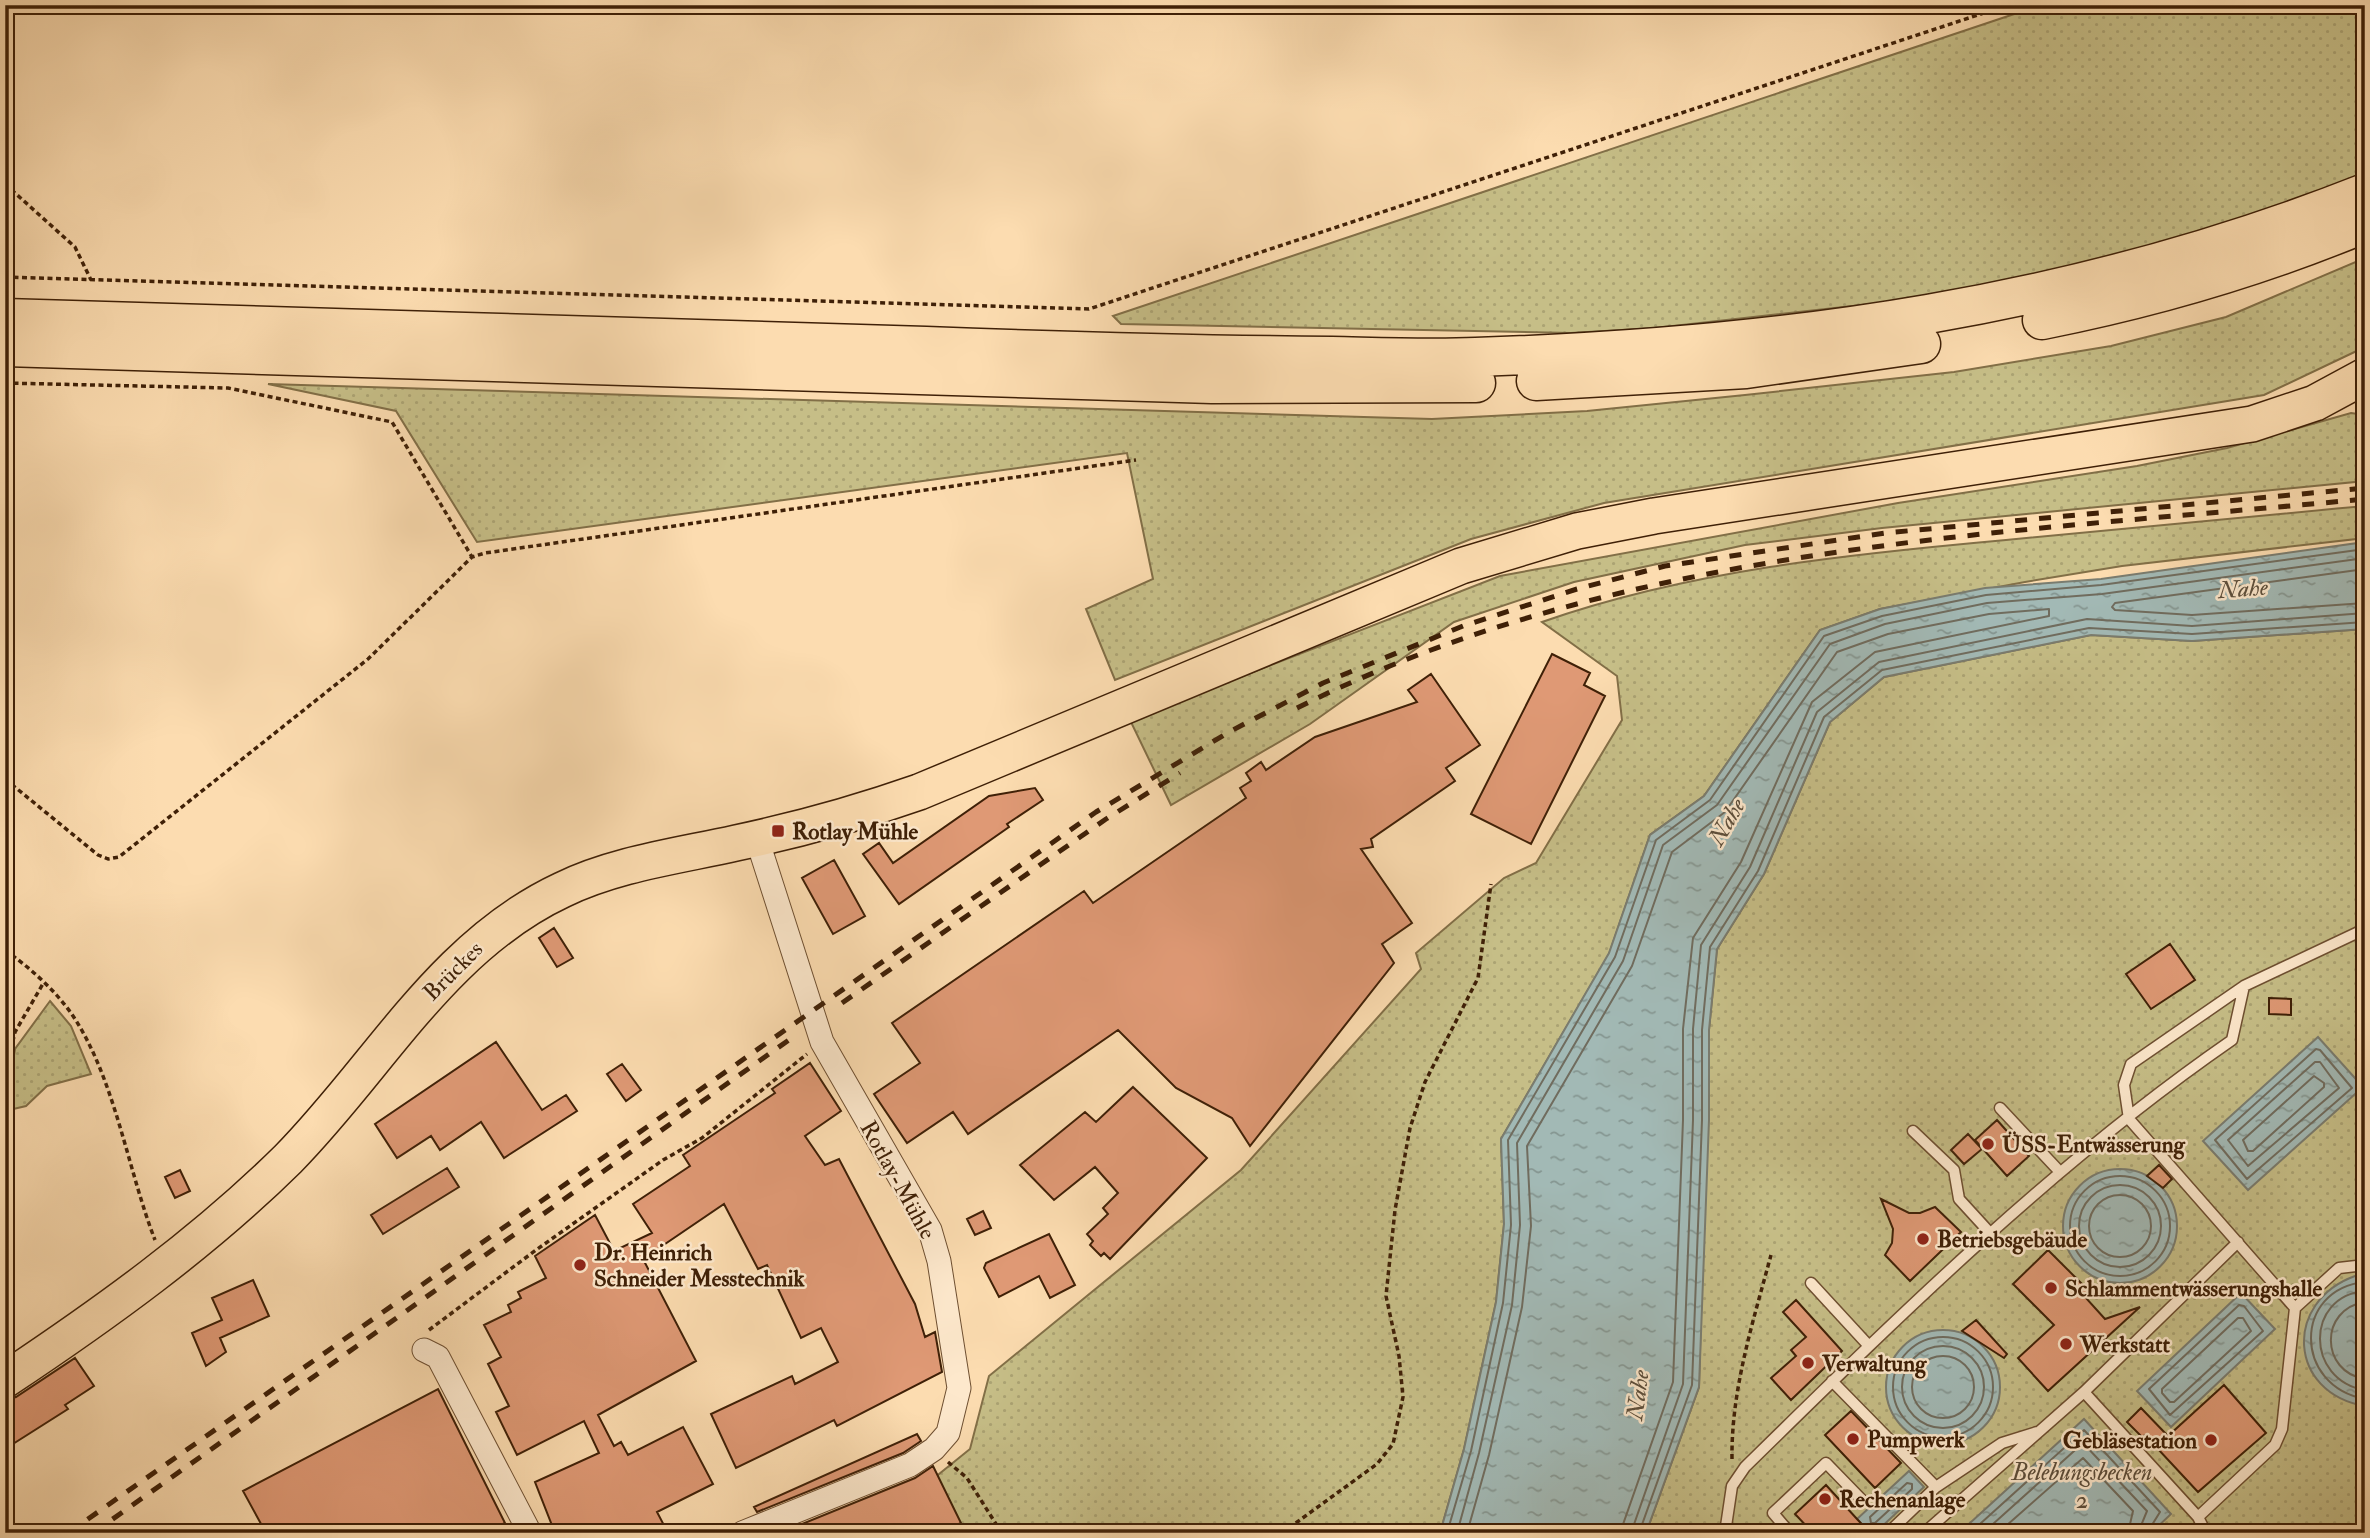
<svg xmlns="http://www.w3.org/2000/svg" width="2370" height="1538" viewBox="0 0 2370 1538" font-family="'IM FELL Double Pica',serif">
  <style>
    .grass { fill: url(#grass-dots); stroke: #826f47; stroke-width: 2 }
    .water { fill: url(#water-ripples); stroke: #7a7c6f; stroke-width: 2 }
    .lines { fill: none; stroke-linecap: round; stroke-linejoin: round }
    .shore { stroke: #706c5e; stroke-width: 2 }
    .building { fill: #df9975; stroke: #3f2007; stroke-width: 2 }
    .service-casing { stroke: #6e4f31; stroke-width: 13 }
    .minor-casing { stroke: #6e4f31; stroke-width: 25 }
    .primary-casing { stroke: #3f2007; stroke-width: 38 }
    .trunk-casing { stroke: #3f2007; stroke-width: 41 }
    .path { stroke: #3f2007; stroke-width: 3.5; stroke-dasharray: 5 3.5; stroke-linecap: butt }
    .service { stroke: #fde8cc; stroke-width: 10 }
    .minor { stroke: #fde8cc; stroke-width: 23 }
    .primary { stroke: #fcdcb0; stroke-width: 35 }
    .trunk { stroke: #fcdcb0; stroke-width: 38 }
    .rail { stroke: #3f2007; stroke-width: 5; stroke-dasharray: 12 12; stroke-linecap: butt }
    .poi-dot { fill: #8f2418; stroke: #fde8cc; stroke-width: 2.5 }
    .labels { text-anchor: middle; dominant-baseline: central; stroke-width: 5; stroke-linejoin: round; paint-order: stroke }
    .poi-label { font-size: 23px; font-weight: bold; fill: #3f2007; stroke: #fde8cc; text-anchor: start }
    .street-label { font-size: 23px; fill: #3f2007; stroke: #fde8cc }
    .water-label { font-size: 24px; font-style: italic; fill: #5d4e3b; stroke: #fde8cc }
  </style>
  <defs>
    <pattern id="grass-dots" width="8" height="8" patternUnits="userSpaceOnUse" patternTransform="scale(1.75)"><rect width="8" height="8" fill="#c6be87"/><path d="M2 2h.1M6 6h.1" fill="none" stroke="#aba373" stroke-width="1.8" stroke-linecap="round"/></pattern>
    <pattern id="water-ripples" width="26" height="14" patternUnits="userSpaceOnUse" patternTransform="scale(1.75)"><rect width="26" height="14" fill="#a2b9b5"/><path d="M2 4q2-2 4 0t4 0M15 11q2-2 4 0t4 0" fill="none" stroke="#859691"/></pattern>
  </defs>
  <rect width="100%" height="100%" fill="#fcdcb0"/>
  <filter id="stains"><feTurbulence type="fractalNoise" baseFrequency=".00286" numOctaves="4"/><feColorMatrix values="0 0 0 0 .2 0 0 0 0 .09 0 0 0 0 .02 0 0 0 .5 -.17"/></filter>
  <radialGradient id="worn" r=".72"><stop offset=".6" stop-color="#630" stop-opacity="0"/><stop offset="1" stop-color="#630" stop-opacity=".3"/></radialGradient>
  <path class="grass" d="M 2041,5 L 2365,5 L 2365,174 L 2279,208 L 2150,247 L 2034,277 L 1916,299 L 1655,328 L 1571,333 L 1121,324 L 1113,316 Z
    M 2365,258 L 2365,347 L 2264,395 L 1604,503 L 1471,539 L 1115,680 L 1086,609 L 1153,579 L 1127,453 L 477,542 L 396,411 L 268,384 L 1432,419 L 1587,411 L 1745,395 L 1954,372 L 2111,346 L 2226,317 Z
    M 2351,413 L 2365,415 L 2365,481 L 1882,528 L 1745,545 L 1574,582 L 1454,622 L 1310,724 L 1171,805 L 1130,720 L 1500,576 L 1898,503 L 2137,466 L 2227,448 Z
    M 2365,506 L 2365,538 L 2122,566 L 2025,582 L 1880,609 L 1820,630 L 1704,796 L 1650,835 L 1609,954 L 1501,1139 L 1504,1224 L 1496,1302 L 1464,1449 L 1440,1533 L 894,1533 L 928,1483 L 970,1449 L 989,1376 L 1241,1170 L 1421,969 L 1416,953 L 1504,878 L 1536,863 L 1622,720 L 1617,676 L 1542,622 C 1690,570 1851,554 2006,540 C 2125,529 2245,517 2365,506 Z
    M 2365,629 L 2365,1533 L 1646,1533 L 1699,1387 L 1709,1030 L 1717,949 L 1764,874 L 1830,722 L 1884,677 L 2091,635 L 2192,641 Z
    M 50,1001 L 71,1026 L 91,1074 L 47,1086 L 26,1106 L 5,1111 L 15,1049 Z"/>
  <path class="water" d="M 2365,542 L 2365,629 L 2192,641 L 2091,635 L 1884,677 L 1830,722 L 1764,874 L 1717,949 L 1709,1030 L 1709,1120 L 1699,1387 L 1646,1533 L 1440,1533 L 1464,1449 L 1496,1302 L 1504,1224 L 1501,1139 L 1609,953 L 1650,835 L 1704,796 L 1820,630 L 1880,609 L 1985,588 L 2101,579 Z
    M 2318,1037 L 2363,1087 L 2248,1190 L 2203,1141 Z
    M2063 1226a57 57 0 1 1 114 0a57 57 0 1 1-114 0Z
    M 2355,1276 L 2365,1276 L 2365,1406 C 2288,1393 2283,1302 2355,1276 Z
    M 2241,1293 L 2275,1329 L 2171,1427 L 2137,1391 Z
    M1886 1387a57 57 0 1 1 114 0a57 57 0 1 1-114 0Z
    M 2084,1419 L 2171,1514 L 2151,1533 L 1959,1533 Z
    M 1909,1471 L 1924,1487 L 1875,1533 L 1870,1533 L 1857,1519 Z"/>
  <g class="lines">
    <path class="shore" d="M 2365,569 L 2115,603 L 2112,607 L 2115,610 L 2192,615 L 2365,603
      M 2316,1049 L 2320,1050 L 2352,1088 L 2247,1179 L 2215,1140 Z
      M 2315,1062 L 2320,1062 L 2339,1088 L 2248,1166 L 2228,1140 Z
      M 2314,1076 L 2324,1083 L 2324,1087 L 2253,1151 L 2248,1151 L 2243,1140 Z
      M2070 1226a50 50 0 1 1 100 0a50 50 0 1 1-100 0Z
      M2079 1226a41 41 0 1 1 82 0a41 41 0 1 1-82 0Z
      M2089 1226a31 31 0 1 1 62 0a31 31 0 1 1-62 0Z
      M 2365,1282 C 2293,1289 2293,1386 2365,1399
      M 2365,1291 C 2305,1296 2305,1380 2365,1390
      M 2365,1302 C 2319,1309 2320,1372 2365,1379
      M 2239,1305 L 2244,1306 L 2263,1331 L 2170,1415 L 2149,1389 Z
      M 2238,1318 L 2243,1318 L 2251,1331 L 2174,1402 L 2170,1402 L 2162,1393 L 2162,1389 Z
      M1893 1387a50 50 0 1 1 100 0a50 50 0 1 1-100 0Z
      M1902 1387a41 41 0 1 1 82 0a41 41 0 1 1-82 0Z
      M1912 1387a31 31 0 1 1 62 0a31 31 0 1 1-62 0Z
      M 1907,1483 L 1912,1484 L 1912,1489 L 1875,1523 L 1871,1523 L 1870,1517 Z
      M 1447,1533 L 1471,1451 L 1503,1303 L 1511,1225 L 1508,1140 L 1615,957 L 1656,840 L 1710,800 L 1824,636 L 1882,616 L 1986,595 L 2101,585 L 2365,549
      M 1457,1533 L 1479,1453 L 1512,1305 L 1520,1225 L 1517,1143 L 1623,961 L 1663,845 L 1717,805 L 1830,644 L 1885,624 L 1987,603 L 2102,594 L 2365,558
      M 1467,1533 L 1489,1455 L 1522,1307 L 1531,1226 L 1527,1146 L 1632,966 L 1672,852 L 1725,812 L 1837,652 L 1888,634 L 1989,614 L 2049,609 L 2049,616 L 1875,652 L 1812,702 L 1741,862 L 1693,938 L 1683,1029 L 1683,1120 L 1673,1382 L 1620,1533
      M 1631,1533 L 1683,1384 L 1693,1120 L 1693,1029 L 1701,945 L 1750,867 L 1817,712 L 1879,662 L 2087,619 L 2192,626 L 2365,613
      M 1639,1533 L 1692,1385 L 1702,1120 L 1702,1030 L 1710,947 L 1758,871 L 1824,717 L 1882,670 L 2089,628 L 2192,634 L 2365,622
      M 1970,1533 L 2084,1430 L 2160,1512 L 2147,1533
      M 1983,1533 L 2083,1443 L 2147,1511 L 2138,1533
      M 1998,1533 L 2083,1458 L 2133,1511 L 2128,1533"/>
  </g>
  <path class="building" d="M 1552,654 L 1590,673 L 1584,685 L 1605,696 L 1531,844 L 1471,814 Z
    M 1431,674 L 1480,745 L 1446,768 L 1455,781 L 1371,839 L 1373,847 L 1361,849 L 1412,923 L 1382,944 L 1394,963 L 1250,1146 L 1232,1118 L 1176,1088 L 1118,1030 L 968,1134 L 953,1112 L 907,1143 L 874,1094 L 920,1063 L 892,1023 L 1084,891 L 1093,903 L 1246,798 L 1240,788 L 1251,781 L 1246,773 L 1261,762 L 1266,770 L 1315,737 L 1417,702 L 1408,690 Z
    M 1035,788 L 1043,800 L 1007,824 L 1009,827 L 899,904 L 863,854 L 879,843 L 893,863 L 989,796 Z
    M 834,860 L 865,916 L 833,934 L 802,878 Z
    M 554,928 L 573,958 L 557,967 L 539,938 Z
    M 2170,944 L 2195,980 L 2151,1009 L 2126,974 Z
    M 2269,998 L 2291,999 L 2291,1015 L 2269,1014 Z
    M 496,1042 L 542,1110 L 566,1095 L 577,1111 L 504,1158 L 481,1122 L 440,1150 L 431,1136 L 397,1158 L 375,1124 Z
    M 810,1063 L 841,1111 L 805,1136 L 825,1165 L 839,1159 L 915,1304 L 925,1337 L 935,1332 L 942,1372 L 837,1426 L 834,1420 L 736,1468 L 711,1414 L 792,1376 L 795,1384 L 838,1362 L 821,1328 L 801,1338 L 767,1265 L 758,1269 L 724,1204 L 643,1259 L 696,1361 L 598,1415 L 614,1446 L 621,1442 L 628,1455 L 683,1427 L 713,1484 L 657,1512 L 668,1533 L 555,1533 L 535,1482 L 599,1453 L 584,1421 L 517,1455 L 496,1412 L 509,1406 L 488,1364 L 501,1357 L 484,1325 L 511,1312 L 508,1305 L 521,1298 L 518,1292 L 546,1278 L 535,1256 L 595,1215 L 614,1251 L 652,1233 L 633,1204 L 690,1166 L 683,1155 L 775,1093 L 772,1089 Z
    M 622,1064 L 641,1090 L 626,1101 L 607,1074 Z
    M 1133,1087 L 1207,1158 L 1110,1259 L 1104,1253 L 1101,1256 L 1090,1245 L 1093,1241 L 1087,1234 L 1108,1214 L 1103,1208 L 1118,1193 L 1095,1167 L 1054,1200 L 1020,1165 L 1085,1112 L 1096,1122 Z
    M 1997,1120 L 2029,1156 L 2007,1176 L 1975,1140 Z
    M 1968,1134 L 1982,1149 L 1964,1164 L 1951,1150 Z
    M 2159,1165 L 2172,1179 L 2163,1188 L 2147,1176 Z
    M 447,1168 L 459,1187 L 383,1234 L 371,1215 Z
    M 180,1170 L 190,1191 L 175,1198 L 165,1177 Z
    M 1881,1199 L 1909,1213 L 1920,1213 L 1935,1207 L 1961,1232 L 1910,1281 L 1885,1255 L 1892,1243 L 1893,1229 Z
    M 983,1211 L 991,1228 L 975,1235 L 967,1219 Z
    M 1049,1234 L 1075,1285 L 1050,1298 L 1039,1276 L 999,1297 L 984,1268 L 986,1263 Z
    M 2048,1250 L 2089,1291 L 2085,1297 L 2105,1319 L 2140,1307 L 2048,1391 L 2018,1358 L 2054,1325 L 2013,1284 Z
    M 253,1280 L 269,1316 L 220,1338 L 226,1352 L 206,1366 L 192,1333 L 222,1320 L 212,1298 Z
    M 1796,1300 L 1842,1351 L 1791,1400 L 1771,1378 L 1796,1356 L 1791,1350 L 1806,1337 L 1783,1312 Z
    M 1976,1320 L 2007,1354 L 2004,1358 L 1962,1331 Z
    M 75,1358 L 94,1386 L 65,1405 L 68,1409 L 5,1449 L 5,1400 L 16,1397 Z
    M 2224,1385 L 2266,1433 L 2198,1492 L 2145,1435 L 2142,1437 L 2127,1422 L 2141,1408 L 2168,1436 Z
    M 438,1389 L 505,1523 L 484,1533 L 266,1533 L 243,1491 Z
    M 1851,1411 L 1901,1463 L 1875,1488 L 1825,1435 Z
    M 917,1434 L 921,1441 L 903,1453 L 757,1512 L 754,1507 Z
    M 933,1466 L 961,1523 L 940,1533 L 780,1533 L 915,1478 Z
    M 1826,1485 L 1857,1519 L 1870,1533 L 1813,1533 L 1795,1514 Z"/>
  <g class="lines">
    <g class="service-casing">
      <path id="service" d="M 2000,1108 L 2060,1172
        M 1913,1131 L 1954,1170 L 1959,1199 L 1991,1234
        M 1811,1283 L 1869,1346
        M 2295,1308 L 2339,1268 L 2365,1265
        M 1832,1381 L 1936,1487 L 2002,1443 L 2037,1432
        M 2084,1392 L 2198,1517 L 2275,1445 L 2282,1429 L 2295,1308 L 2129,1119 L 2124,1085 L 2131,1064 L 2244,986 L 2365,929
        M 2198,1517 L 2206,1533
        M 1725,1533 L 1732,1486 L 1745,1467 C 1899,1316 2054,1163 2232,1040 L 2244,986
        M 1790,1533 L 1773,1513 L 1826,1463 L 1862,1500
        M 1888,1533 L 1936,1487
        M 1924,1533 L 2084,1392 L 2238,1242"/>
    </g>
    <g class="minor-casing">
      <path id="minor" d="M 424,1350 L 438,1357 L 530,1533
        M 742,1533 L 910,1465 L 934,1449 L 948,1433 L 959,1388 L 939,1261 L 930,1230 L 822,1042 L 757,839"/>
    </g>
    <g class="primary-casing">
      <path id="primary" d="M 5,1380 C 104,1314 203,1243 288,1159 C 378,1068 442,946 562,890 C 615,864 678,856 736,843 C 798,830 859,813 919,792 L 1461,566 L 1577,531 L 1654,516 L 2252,424 L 2315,403 L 2365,376"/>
    </g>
    <g class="trunk-casing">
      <path id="trunk" d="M 5,318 C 312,327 619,337 926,346 C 1061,351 1197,355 1332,356 C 1380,357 1428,359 1476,357 C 1785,347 2076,307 2365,193
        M 2042,320 C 2153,298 2260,267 2365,223
        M 5,347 L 1212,384 L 1476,383
        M 1536,381 L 1746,369 L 1921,344"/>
    </g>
    <path class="path" d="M 5,184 L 75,247 L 91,280
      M 5,277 L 1089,309 L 2008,5
      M 5,383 L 228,388 L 392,422 L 472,557
      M 5,779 L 98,855 L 108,859 L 119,857 L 368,659 L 472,557 L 485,553 L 1136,460
      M 5,950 C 30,968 53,988 71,1013 C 115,1077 127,1168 155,1240
      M 5,1075 L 15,1032 L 44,982
      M 429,1330 L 536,1250 L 663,1160 L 702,1138 L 807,1054
      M 1732,1459 C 1731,1390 1753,1322 1771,1255
      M 948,1462 L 967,1478 L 996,1524 L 997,1533
      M 1282,1533 L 1377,1464 L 1393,1444 L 1403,1397 L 1399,1356 L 1386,1296 L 1395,1210 L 1410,1128 L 1425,1082 L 1478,978 L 1491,884"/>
    <use href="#service" class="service"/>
    <use href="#minor" class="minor"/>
    <use href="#primary" class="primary"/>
    <use href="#trunk" class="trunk"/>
    <path class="rail" d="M 1297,708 C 1627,543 2004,534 2365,499
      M 842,1003 L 1106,819 L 1180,773
      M 68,1533 L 1096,812 L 1229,732 L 1323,683 L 1463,626 L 1577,589 L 1665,566 L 1885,533 L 2365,488
      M 93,1533 L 793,1037"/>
  </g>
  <g class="poi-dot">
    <rect x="771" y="824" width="14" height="14" rx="3.5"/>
    <circle cx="1988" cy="1144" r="7"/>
    <circle cx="1923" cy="1239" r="7"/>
    <circle cx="580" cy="1265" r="7"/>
    <circle cx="2051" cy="1288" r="7"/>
    <circle cx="2066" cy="1344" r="7"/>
    <circle cx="1808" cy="1363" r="7"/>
    <circle cx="1853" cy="1439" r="7"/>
    <circle cx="2211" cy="1440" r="7"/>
    <circle cx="1825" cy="1499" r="7"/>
  </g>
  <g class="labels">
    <g class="poi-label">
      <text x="792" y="831">Rotlay Mühle</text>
      <text x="2002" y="1144">ÜSS-Entwässerung</text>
      <text x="1937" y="1239">Betriebsgebäude</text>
      <text x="594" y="1252">Dr. Heinrich<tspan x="594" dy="26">Schneider Messtechnik</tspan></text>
      <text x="2065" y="1288">Schlammentwässerungshalle</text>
      <text x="2080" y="1344">Werkstatt</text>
      <text x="1822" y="1363">Verwaltung</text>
      <text x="1867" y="1439">Pumpwerk</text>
      <text x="2197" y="1440" text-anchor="end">Gebläsestation</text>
      <text x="1839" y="1499">Rechenanlage</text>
    </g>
    <g class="street-label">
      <text transform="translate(453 971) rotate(-45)">Brückes</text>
      <text transform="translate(898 1180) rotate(61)">Rotlay-Mühle</text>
    </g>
    <g class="water-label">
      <text transform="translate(2243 589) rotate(-4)">Nahe</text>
      <text transform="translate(1727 822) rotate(-60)">Nahe</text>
      <text transform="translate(1638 1395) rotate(-82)">Nahe</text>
      <text x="2082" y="1472">Belebungsbecken<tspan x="2082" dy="28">2</tspan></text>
    </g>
  </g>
  <rect width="2370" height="1538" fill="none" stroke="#fcdcb0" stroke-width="28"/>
  <rect x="7" y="7" width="2356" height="1524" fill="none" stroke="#3f2007" stroke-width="3.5"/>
  <rect x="14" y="14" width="2342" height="1510" fill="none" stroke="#3f2007" stroke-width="2"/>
  <rect width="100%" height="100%" filter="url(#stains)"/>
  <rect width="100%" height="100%" fill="url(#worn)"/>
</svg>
